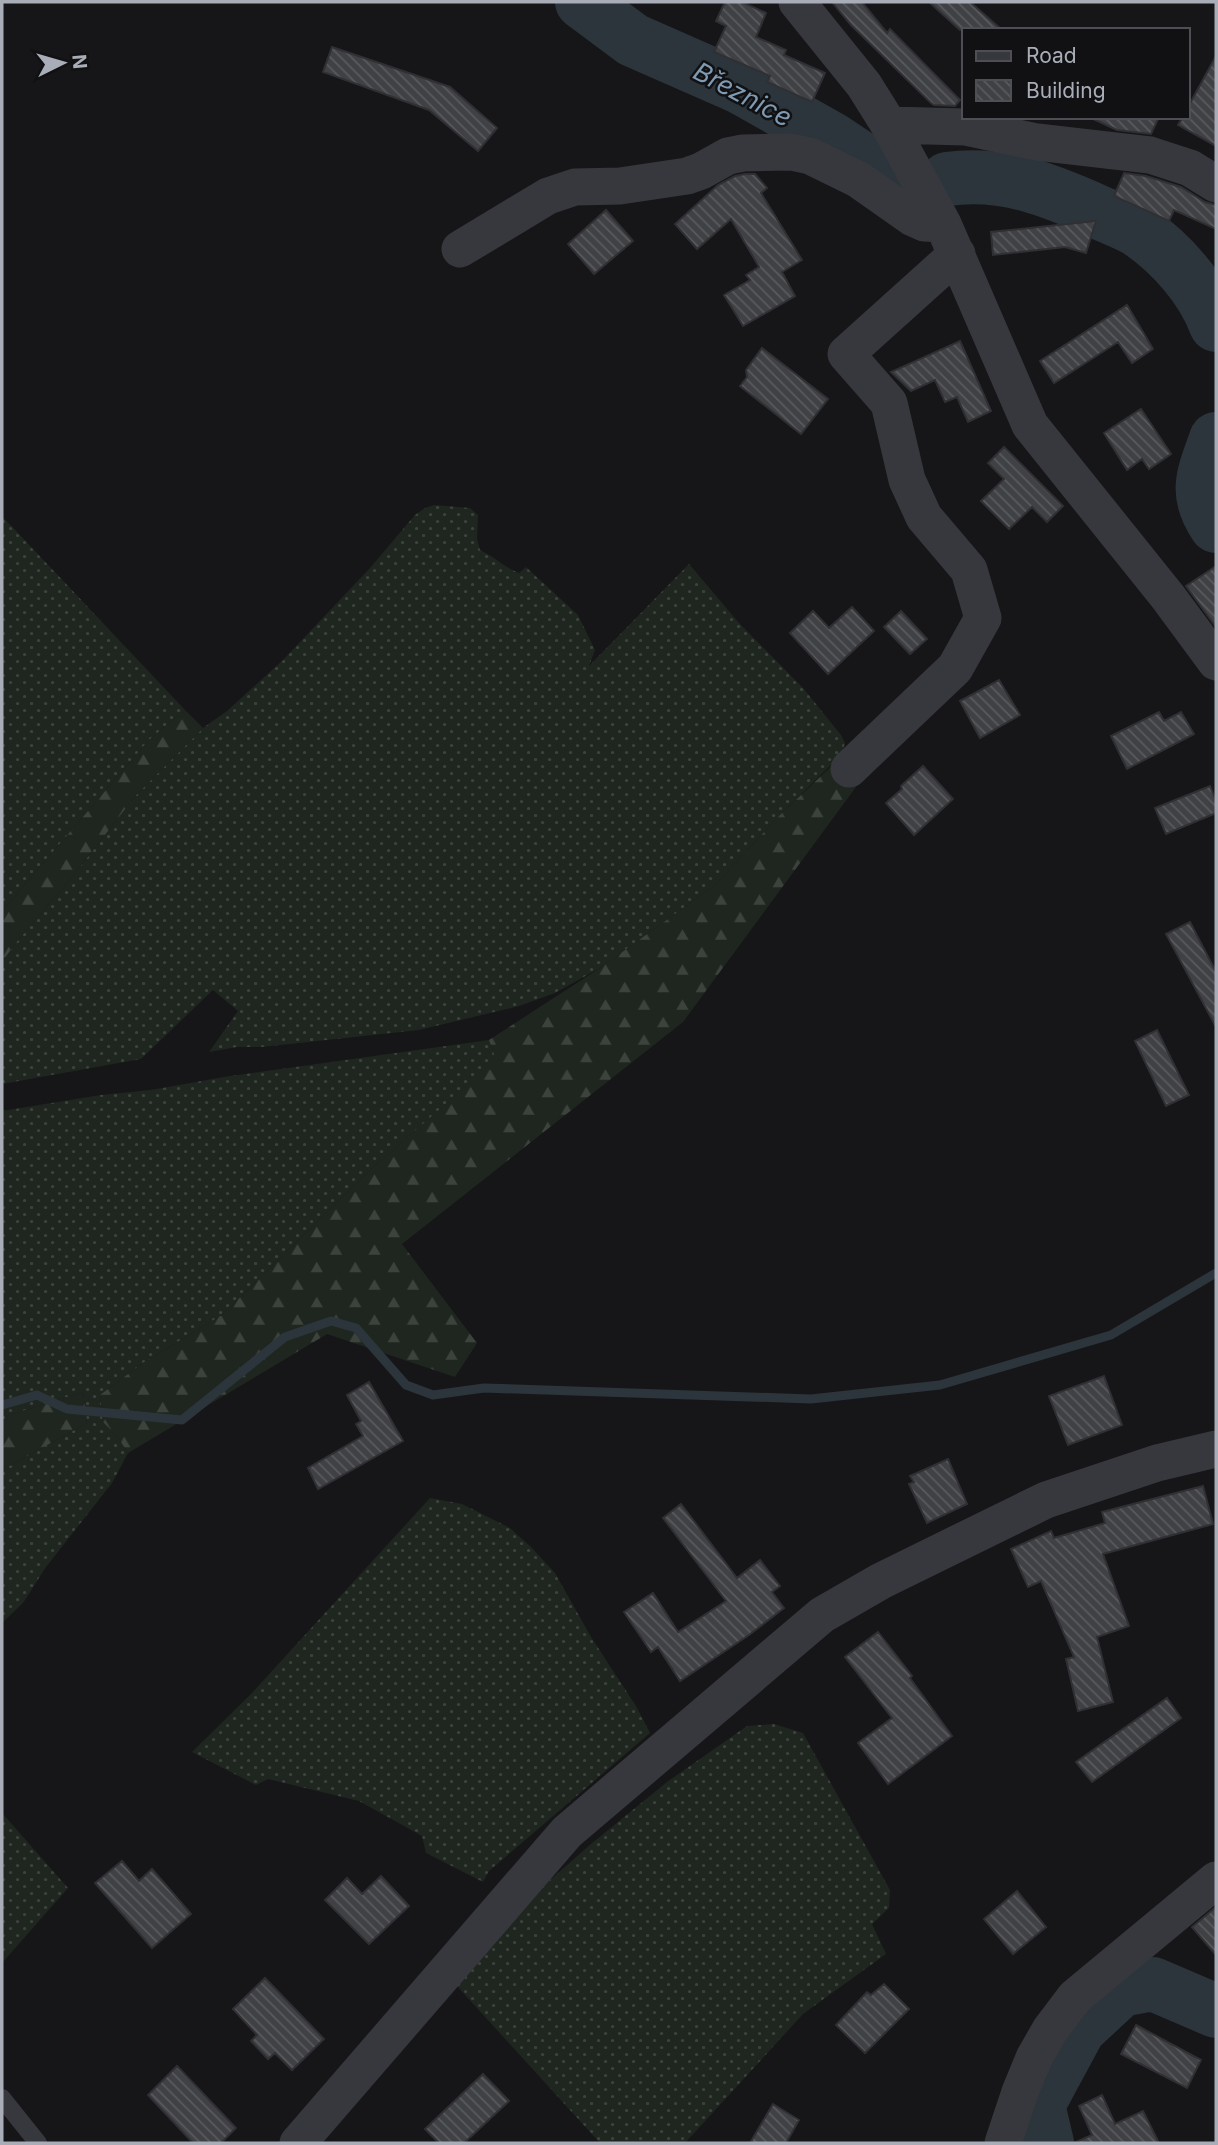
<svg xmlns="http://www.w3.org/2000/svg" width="1218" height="2145" viewBox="0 0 1218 2145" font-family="Inter,sans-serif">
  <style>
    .grass { fill: url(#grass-dots) }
    .forest { fill: url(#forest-firs) }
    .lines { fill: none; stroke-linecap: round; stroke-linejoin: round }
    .stream { stroke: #2c353c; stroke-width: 9 }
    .river { stroke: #2c353c; stroke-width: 54 }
    .building { fill: url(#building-back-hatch); stroke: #303034; stroke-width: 2 }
    .lane { stroke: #37383d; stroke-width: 18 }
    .street { stroke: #37383d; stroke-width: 37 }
    .labels { text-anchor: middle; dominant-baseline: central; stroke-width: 5; stroke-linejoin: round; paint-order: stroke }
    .water-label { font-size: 26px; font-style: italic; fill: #7f9bb3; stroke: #111113 }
  </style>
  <defs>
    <pattern id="grass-dots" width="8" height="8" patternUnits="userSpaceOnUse" patternTransform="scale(1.75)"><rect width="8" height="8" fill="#1e261f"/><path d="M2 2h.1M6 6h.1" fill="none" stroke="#3c433d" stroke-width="1.8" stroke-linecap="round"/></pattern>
    <pattern id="forest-firs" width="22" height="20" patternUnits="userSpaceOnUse" patternTransform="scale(1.75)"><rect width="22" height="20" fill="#1e261f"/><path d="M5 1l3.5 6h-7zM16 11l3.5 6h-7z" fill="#3c433d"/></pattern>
    <pattern id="building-back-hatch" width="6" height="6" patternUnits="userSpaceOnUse" patternTransform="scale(1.75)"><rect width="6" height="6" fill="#404145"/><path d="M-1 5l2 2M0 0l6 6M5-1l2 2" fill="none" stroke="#595a5e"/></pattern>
  </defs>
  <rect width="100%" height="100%" fill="#161618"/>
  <path class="grass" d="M 434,505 L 470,508 L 478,515 L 477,539 L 480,550 C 495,557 505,568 519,573 L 526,567 L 578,615 L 595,650 L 589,666 L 689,564 L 739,623 L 803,688 L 841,735 L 845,743 L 842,754 L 780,815 L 714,886 L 600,968 L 555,993 L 519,1006 L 419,1030 L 262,1047 L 237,1047 L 209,1052 L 238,1011 L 213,990 L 141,1059 L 2,1084 L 2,962 L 18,940 L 68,882 L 137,794 L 203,728 L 227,711 L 283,660 L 370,568 L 415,515 L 425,508 Z
    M 2,516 L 185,710 L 149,740 L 2,911 Z
    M 489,1040 L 497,1060 L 369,1171 L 222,1315 L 143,1363 L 100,1395 L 103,1422 L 117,1436 L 128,1453 L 112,1483 L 46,1567 L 23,1603 L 2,1623 L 2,1470 L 87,1423 L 83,1392 L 10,1415 L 2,1421 L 2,1111 L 101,1095 L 151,1090 L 224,1077 Z
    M 430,1498 L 462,1504 L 510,1528 L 532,1548 L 555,1573 L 591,1637 L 636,1706 L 650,1733 L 489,1871 L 483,1882 L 426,1853 L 422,1836 L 359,1801 L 268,1779 L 256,1785 L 192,1752 L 252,1693 Z
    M 774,1724 L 803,1733 L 890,1890 L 889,1908 L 872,1924 L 886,1954 L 803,2014 L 685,2143 L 600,2143 L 456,1985 L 550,1880 L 591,1844 L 667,1782 L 747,1726 Z
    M 2,1813 L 68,1888 L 2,1963 Z"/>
  <path class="forest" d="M 185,710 L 203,728 L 137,794 L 68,882 L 18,940 L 2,962 L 2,911 L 149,740 Z
    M 842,756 L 864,776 L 683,1022 L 402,1244 L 477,1343 L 455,1377 L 327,1334 L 128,1453 L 117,1436 L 103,1422 L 100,1395 L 143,1363 L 222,1315 L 369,1171 L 496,1060 L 489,1040 L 600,968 L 714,886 L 780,815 Z
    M 83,1392 L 87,1423 L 2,1470 L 2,1421 L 10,1415 Z"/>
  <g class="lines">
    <path class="stream" d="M 2,1405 L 37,1395 L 67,1409 L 182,1420 L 285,1337 L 331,1321 L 356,1328 L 406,1385 L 433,1395 L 484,1388 L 811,1399 L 940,1385 L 1111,1335 L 1216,1273"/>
    <path class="river" d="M 582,2 L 633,40 L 740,87 L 832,139 L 883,173 L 907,181
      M 947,179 C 1004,171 1050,190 1101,213 C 1113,219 1128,224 1139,231 C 1172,254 1202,288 1216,325
      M 1216,439 C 1204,474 1193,492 1216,526
      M 1047,2143 L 1038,2105 L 1079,2029 L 1121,1990 L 1153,1984 L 1216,2011"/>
  </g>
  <path class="building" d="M 725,2 L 742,2 L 766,13 L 756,37 L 786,50 L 784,55 L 825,73 L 812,102 L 767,82 L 770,76 L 714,52 L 726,26 L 716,21 Z
    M 832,2 L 862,2 L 887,33 L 890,29 L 960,100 L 955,106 L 934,105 L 931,103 L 851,25 Z
    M 929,2 L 970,2 L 1002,30 L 960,30 Z
    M 332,47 L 450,87 L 497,128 L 478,151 L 429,110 L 323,72 Z
    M 1216,56 L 1216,146 L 1178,125 L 1183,117 L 1188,117 L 1188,107 Z
    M 1089,117 L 1159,117 L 1151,134 L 1117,130 Z
    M 1124,173 L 1146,176 L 1181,187 L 1205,202 L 1216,205 L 1216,229 L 1174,210 L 1169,221 L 1114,196 Z
    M 745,174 L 755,174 L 767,188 L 761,193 L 802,260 L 782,272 L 795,296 L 743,326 L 724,295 L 750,280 L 746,275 L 759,267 L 731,219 L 697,249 L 675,224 L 718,185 L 735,176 Z
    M 606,210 L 633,241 L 594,274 L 568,244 Z
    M 1096,221 L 1086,253 L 1065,247 L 993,255 L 991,232 Z
    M 1127,305 L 1153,349 L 1132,363 L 1118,342 L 1054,383 L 1040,361 Z
    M 960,341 L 991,411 L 968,422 L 957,397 L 945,402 L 935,380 L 911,391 L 891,372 Z
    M 762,348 L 828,399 L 801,434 L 740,386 L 747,377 L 746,370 Z
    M 1141,409 L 1171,454 L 1149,469 L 1142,459 L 1127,470 L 1104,433 Z
    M 1004,447 L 1063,506 L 1047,522 L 1032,507 L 1009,529 L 981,501 L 1004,479 L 988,463 Z
    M 1216,566 L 1216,627 L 1186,586 Z
    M 852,607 L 874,631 L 828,674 L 790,633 L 813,611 L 829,628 Z
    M 901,611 L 927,639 L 910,654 L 884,627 Z
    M 999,680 L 1020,715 L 980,738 L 960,701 Z
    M 1159,712 L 1164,721 L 1181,712 L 1194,734 L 1127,769 L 1111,736 Z
    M 923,766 L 953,799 L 914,835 L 886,803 L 902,789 L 901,786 Z
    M 1210,786 L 1216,801 L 1216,813 L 1166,834 L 1155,808 Z
    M 1190,922 L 1216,972 L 1216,1027 L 1166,934 Z
    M 1157,1030 L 1189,1095 L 1166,1106 L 1135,1041 Z
    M 1104,1376 L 1122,1425 L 1068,1445 L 1049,1396 Z
    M 369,1382 L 403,1441 L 318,1489 L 308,1468 L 363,1436 L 356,1424 L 361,1421 L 347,1395 Z
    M 948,1459 L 967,1504 L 927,1523 L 909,1484 L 914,1482 L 910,1476 Z
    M 1203,1486 L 1213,1524 L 1103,1554 L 1129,1626 L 1097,1637 L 1113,1702 L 1078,1711 L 1066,1659 L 1074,1657 L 1041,1581 L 1028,1587 L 1011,1549 L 1051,1531 L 1054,1538 L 1105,1523 L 1102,1512 Z
    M 681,1504 L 737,1578 L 760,1560 L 780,1586 L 772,1592 L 784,1608 L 749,1635 L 680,1681 L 658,1647 L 651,1652 L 624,1612 L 653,1593 L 678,1632 L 726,1601 L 663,1518 Z
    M 878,1632 L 912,1676 L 910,1678 L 952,1736 L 888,1784 L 858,1743 L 892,1718 L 845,1657 Z
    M 1167,1698 L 1181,1718 L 1092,1782 L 1076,1762 Z
    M 122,1861 L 139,1881 L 152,1869 L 191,1914 L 152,1948 L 95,1883 Z
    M 381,1876 L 409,1906 L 369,1944 L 325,1900 L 347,1878 L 362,1894 Z
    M 1017,1891 L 1046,1927 L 1013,1954 L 984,1919 Z
    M 1216,1907 L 1216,1955 L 1192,1927 Z
    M 265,1978 L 324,2039 L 292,2070 L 275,2053 L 268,2059 L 251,2041 L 257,2035 L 233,2009 Z
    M 884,1984 L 909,2009 L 865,2053 L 836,2025 L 867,1992 L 871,1995 Z
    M 1136,2025 L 1201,2060 L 1187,2088 L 1121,2054 Z
    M 177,2066 L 236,2128 L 221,2143 L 193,2143 L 148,2095 Z
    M 483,2074 L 509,2101 L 464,2143 L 439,2143 L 425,2129 Z
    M 1102,2095 L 1115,2124 L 1143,2111 L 1159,2143 L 1074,2143 L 1092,2135 L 1079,2106 Z
    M 773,2104 L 799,2120 L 786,2143 L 750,2143 Z"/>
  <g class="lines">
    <path class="lane" d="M 2,2098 L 38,2143"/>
    <path class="street" d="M 797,2 L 864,85 L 889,125 L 943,224 L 1030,425 L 1168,597 L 1216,662
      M 889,125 L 965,127 L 1037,142 L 1150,155 L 1190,168 L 1216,184
      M 460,249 L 548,196 L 575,187 L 620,186 L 687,176 L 701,171 L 728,156 L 743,153 L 791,152 L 810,156 L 859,180 L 913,218 L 924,223 L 943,224
      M 849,769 L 955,668 L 983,618 L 969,570 L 924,517 L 907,480 L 889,403 L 846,354 L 957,254
      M 298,2143 L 567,1832 L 822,1615 L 881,1581 L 1046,1500 L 1157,1463 L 1216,1449
      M 1003,2143 L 1020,2092 L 1034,2058 L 1050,2030 L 1075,1997 L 1216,1880"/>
  </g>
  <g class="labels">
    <g class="water-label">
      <text transform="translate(743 94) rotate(28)">Březnice</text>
    </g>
  </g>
  <rect width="1218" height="2145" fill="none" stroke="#a8adb8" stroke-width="7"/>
  <rect x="962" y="28" width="228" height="91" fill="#111113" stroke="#4d4f55" stroke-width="2"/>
  <rect x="976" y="51" width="35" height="10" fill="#37383d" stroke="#4d4f55" stroke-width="2"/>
  <text x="1026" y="63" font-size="21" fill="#a8adb8">Road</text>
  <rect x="976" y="80" width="35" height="21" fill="url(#building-back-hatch)" stroke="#4d4f55" stroke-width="2"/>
  <text x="1026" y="98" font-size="21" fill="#a8adb8">Building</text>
  <g transform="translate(63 63) rotate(85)" stroke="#111113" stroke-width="5" paint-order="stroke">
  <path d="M0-5L12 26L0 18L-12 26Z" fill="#a8adb8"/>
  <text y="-10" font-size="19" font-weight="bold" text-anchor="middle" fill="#a8adb8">N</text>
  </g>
</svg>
